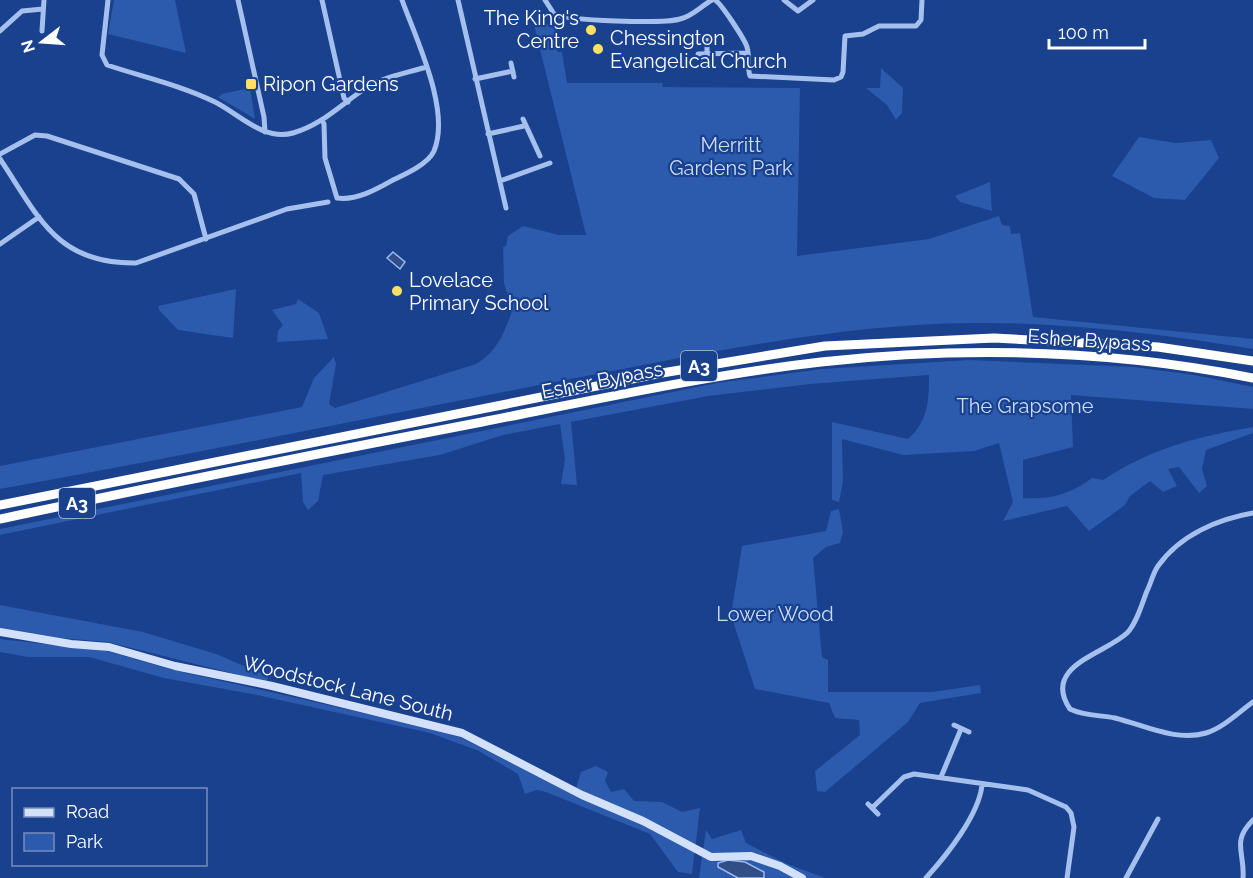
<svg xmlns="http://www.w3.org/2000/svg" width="1253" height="878" viewBox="0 0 1253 878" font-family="Raleway,sans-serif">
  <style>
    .green { fill: #2c5aac }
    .water { fill: #314e87; stroke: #98b9f1; stroke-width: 1.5 }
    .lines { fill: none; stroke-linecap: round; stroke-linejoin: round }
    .street { stroke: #a6c0ee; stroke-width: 5 }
    .secondary { stroke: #d3e0fa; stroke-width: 8 }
    .highway { stroke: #fff; stroke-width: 9 }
    .poi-dot { fill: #ffe063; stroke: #19418e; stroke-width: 2 }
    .labels { text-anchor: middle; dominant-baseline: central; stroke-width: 4.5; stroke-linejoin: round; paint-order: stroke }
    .shield { fill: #19418e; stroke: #bac6dd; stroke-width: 1.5 }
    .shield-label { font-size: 18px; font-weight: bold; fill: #fff }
    .poi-label { font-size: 20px; fill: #fff; stroke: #19418e; text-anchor: start }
    .park-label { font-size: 20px; fill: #ccddfa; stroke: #19418e }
    .street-label { font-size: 20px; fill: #fff; stroke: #19418e }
  </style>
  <rect width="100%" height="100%" fill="#19418e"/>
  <path class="green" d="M 114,0 L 175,0 L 186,53 L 108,34 Z
    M 533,21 L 558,27 L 557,52 L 562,52 L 567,83 L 663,83 L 662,87 L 800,88 L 797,256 L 929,239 L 999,216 L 1002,225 L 1010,226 L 1011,234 L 1020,233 L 1033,317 L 1253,339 L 1253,349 C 1165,334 1063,322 974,323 C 839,324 708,353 576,378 C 384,415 192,454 0,489 L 0,466 L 302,407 L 314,378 L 334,357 L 336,364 L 329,404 L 335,408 L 476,364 C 496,353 505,332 512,311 L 504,283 L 503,247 L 506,246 L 508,236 L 523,226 L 559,235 L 586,235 Z
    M 881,68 L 903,88 L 902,113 L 896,120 L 887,105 L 866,88 L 880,88 Z
    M 250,88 L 255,119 L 218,97 L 222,94 Z
    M 1139,137 L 1175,143 L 1211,140 L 1219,158 L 1185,200 L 1154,198 L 1112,176 Z
    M 990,182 L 992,211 L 960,202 L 955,196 Z
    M 236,289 L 233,338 L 178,330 L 159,310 L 158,306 Z
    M 298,299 L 319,313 L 328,339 L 277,342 L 278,331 L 283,325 L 272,310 L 296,304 Z
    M 969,360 L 1134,367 L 1194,375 L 1253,387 L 1253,409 L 1071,395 L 1073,447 L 1023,460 L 1023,498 C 1050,500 1071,494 1092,478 L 1103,480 C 1152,448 1196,437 1253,427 L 1253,433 L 1206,450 L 1202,469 L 1207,486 L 1199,493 L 1179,467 L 1168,469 L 1177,486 L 1163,492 L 1150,481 L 1130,496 L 1125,505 L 1089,531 L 1067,506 L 1003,521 L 1013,502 L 999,443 L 974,451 L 903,455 L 842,439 L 843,481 L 839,502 L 832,500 L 832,422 L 908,439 C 928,421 929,401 929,375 L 810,384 L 708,396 L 571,422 L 577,485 L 561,484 L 565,459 L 560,424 L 503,435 L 440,455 L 323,475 L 318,501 L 308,510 L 303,502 L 301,473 L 0,535 L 0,529 L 717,383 L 822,369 Z
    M 839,509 L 843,532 L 840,543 L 826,547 L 813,558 L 822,657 L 828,660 L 828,692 L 932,692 L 980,685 L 981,693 L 920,703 L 908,722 L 825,792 L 817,791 L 815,771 L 860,735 L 859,720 L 835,718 L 829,703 L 755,689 L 731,615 L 742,546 L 826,531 L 831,511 Z
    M 0,605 L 143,632 L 216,654 L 268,676 L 267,682 L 108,642 L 61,638 L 0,628 Z
    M 0,639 L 107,651 L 173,670 L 429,728 L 462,738 L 574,795 L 581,772 L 596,766 L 608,772 L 605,781 L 611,792 L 624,789 L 634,801 L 662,802 L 682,812 L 700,808 L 692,874 L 678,872 L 650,834 L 546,792 L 537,790 L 525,794 L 518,774 L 479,751 L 430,733 L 257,695 L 164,678 L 89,657 L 28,657 L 0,652 Z
    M 706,830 L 712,839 L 741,830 L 746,843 L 785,863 L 825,878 L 764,878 L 764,872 L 718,867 L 738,878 L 699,878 Z"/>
  <path class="water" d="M 393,252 L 405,262 L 400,269 L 387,258 Z
    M 728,860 L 745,862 L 764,872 L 764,878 L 738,878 L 718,867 L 718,863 Z"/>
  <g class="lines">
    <path class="street" d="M 108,0 L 102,55 L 107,65 C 143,77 180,85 215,102 C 239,114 263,141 293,133 C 322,125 341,104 366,88 C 383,77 407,73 426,67
      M 238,0 L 264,117 L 265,132
      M 322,0 L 344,98 L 348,102
      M 458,0 L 506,208
      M 545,0 L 554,14 C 569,21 663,24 680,19 C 693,16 701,6 712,0
      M 715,0 C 721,3 745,40 747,47 C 750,57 747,67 750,76 L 834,80 L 841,77 L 843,72 L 845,36 L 863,34 L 879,26 L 916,26 L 921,20 L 922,0
      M 784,0 L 798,11 L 813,0
      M 0,31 L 22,11 L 43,9
      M 42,31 L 44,0
      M 707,53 L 707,40
      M 698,54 L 748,53
      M 511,63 L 514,77
      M 475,79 L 513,71
      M 523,119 L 540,156
      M 322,120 L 324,124 L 325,158 L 337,198 C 356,201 377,189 393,180 C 406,174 428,164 434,151 C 451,110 416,39 402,0
      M 488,134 L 524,126
      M 0,154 L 35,135 L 47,136 L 179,179 L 194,194 L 206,239
      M 0,159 C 39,217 56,264 136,263 L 287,209 L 328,202
      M 500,181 L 550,163
      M 0,244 L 39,217
      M 1253,513 C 1218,519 1180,535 1158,566 C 1153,573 1151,583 1147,591 C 1142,603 1137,623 1127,633 C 1105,654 1041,666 1070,709 C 1084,716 1100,715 1115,718 C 1144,725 1176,742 1206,733 C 1223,728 1239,712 1253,702
      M 954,725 L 969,732
      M 941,777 L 961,729
      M 868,804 L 878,814
      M 872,808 L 904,777 L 914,774 L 1028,790 L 1066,807 L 1071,813 L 1074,827 L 1067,878
      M 926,878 C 946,856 979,815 982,785
      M 1126,878 L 1158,819
      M 1243,878 C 1245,852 1231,842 1253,820"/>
    <path class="secondary" d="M 0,632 L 71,644 L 109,647 L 175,666 L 272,686 L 462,733 L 582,795 L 643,821 L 711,857 L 751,856 L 780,866 L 802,878"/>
    <path class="highway" d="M 0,505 L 662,373 L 825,346 L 994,338 L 1158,347 L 1253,361
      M 0,519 C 160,485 321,453 482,422 C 594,400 707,375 821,362 C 964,346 1111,350 1253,378"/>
  </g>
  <g class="poi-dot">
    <circle cx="591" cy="30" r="6"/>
    <circle cx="598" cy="49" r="6"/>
    <rect x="245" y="78" width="12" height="12" rx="3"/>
    <circle cx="397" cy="291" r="6"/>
  </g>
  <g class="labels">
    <g class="shield">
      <rect x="681" y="351" width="36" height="30" rx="4.5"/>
      <rect x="59" y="488" width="36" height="30" rx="4.5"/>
    </g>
    <g class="shield-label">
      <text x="699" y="366">A3</text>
      <text x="77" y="503">A3</text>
    </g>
    <g class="poi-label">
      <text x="579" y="18" text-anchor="end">The King's<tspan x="579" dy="23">Centre</tspan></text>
      <text x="610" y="38">Chessington<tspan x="610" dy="23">Evangelical Church</tspan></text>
      <text x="263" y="84">Ripon Gardens</text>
      <text x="409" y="280">Lovelace<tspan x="409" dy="23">Primary School</tspan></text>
    </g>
    <g class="park-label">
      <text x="731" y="145">Merritt<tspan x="731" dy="23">Gardens Park</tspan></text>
      <text x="1025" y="406">The Grapsome</text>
      <text x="775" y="614">Lower Wood</text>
    </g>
    <g class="street-label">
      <text transform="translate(1089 340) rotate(4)">Esher Bypass</text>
      <text transform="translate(602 380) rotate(-11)">Esher Bypass</text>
      <text transform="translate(348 688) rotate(14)">Woodstock Lane South</text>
    </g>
  </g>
  <rect x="12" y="788" width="195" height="78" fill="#19418e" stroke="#758dbb" stroke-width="1.5"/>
  <rect x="24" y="808" width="30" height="9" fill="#d3e0fa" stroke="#758dbb" stroke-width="1.5"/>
  <text x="66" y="818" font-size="18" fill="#ffffff">Road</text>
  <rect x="24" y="833" width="30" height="18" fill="#2c5aac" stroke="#758dbb" stroke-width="1.5"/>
  <text x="66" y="848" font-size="18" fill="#ffffff">Park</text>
  <g transform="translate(42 42) rotate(253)" stroke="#19418e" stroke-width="4.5" paint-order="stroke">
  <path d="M0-4.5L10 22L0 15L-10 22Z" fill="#ffffff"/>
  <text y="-9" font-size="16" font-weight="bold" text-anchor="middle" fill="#ffffff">N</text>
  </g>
  <path d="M1049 39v9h96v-9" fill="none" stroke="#ffffff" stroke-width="3"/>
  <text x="1058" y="39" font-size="18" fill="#ffffff" stroke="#19418e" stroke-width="4.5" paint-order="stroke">100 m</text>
</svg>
